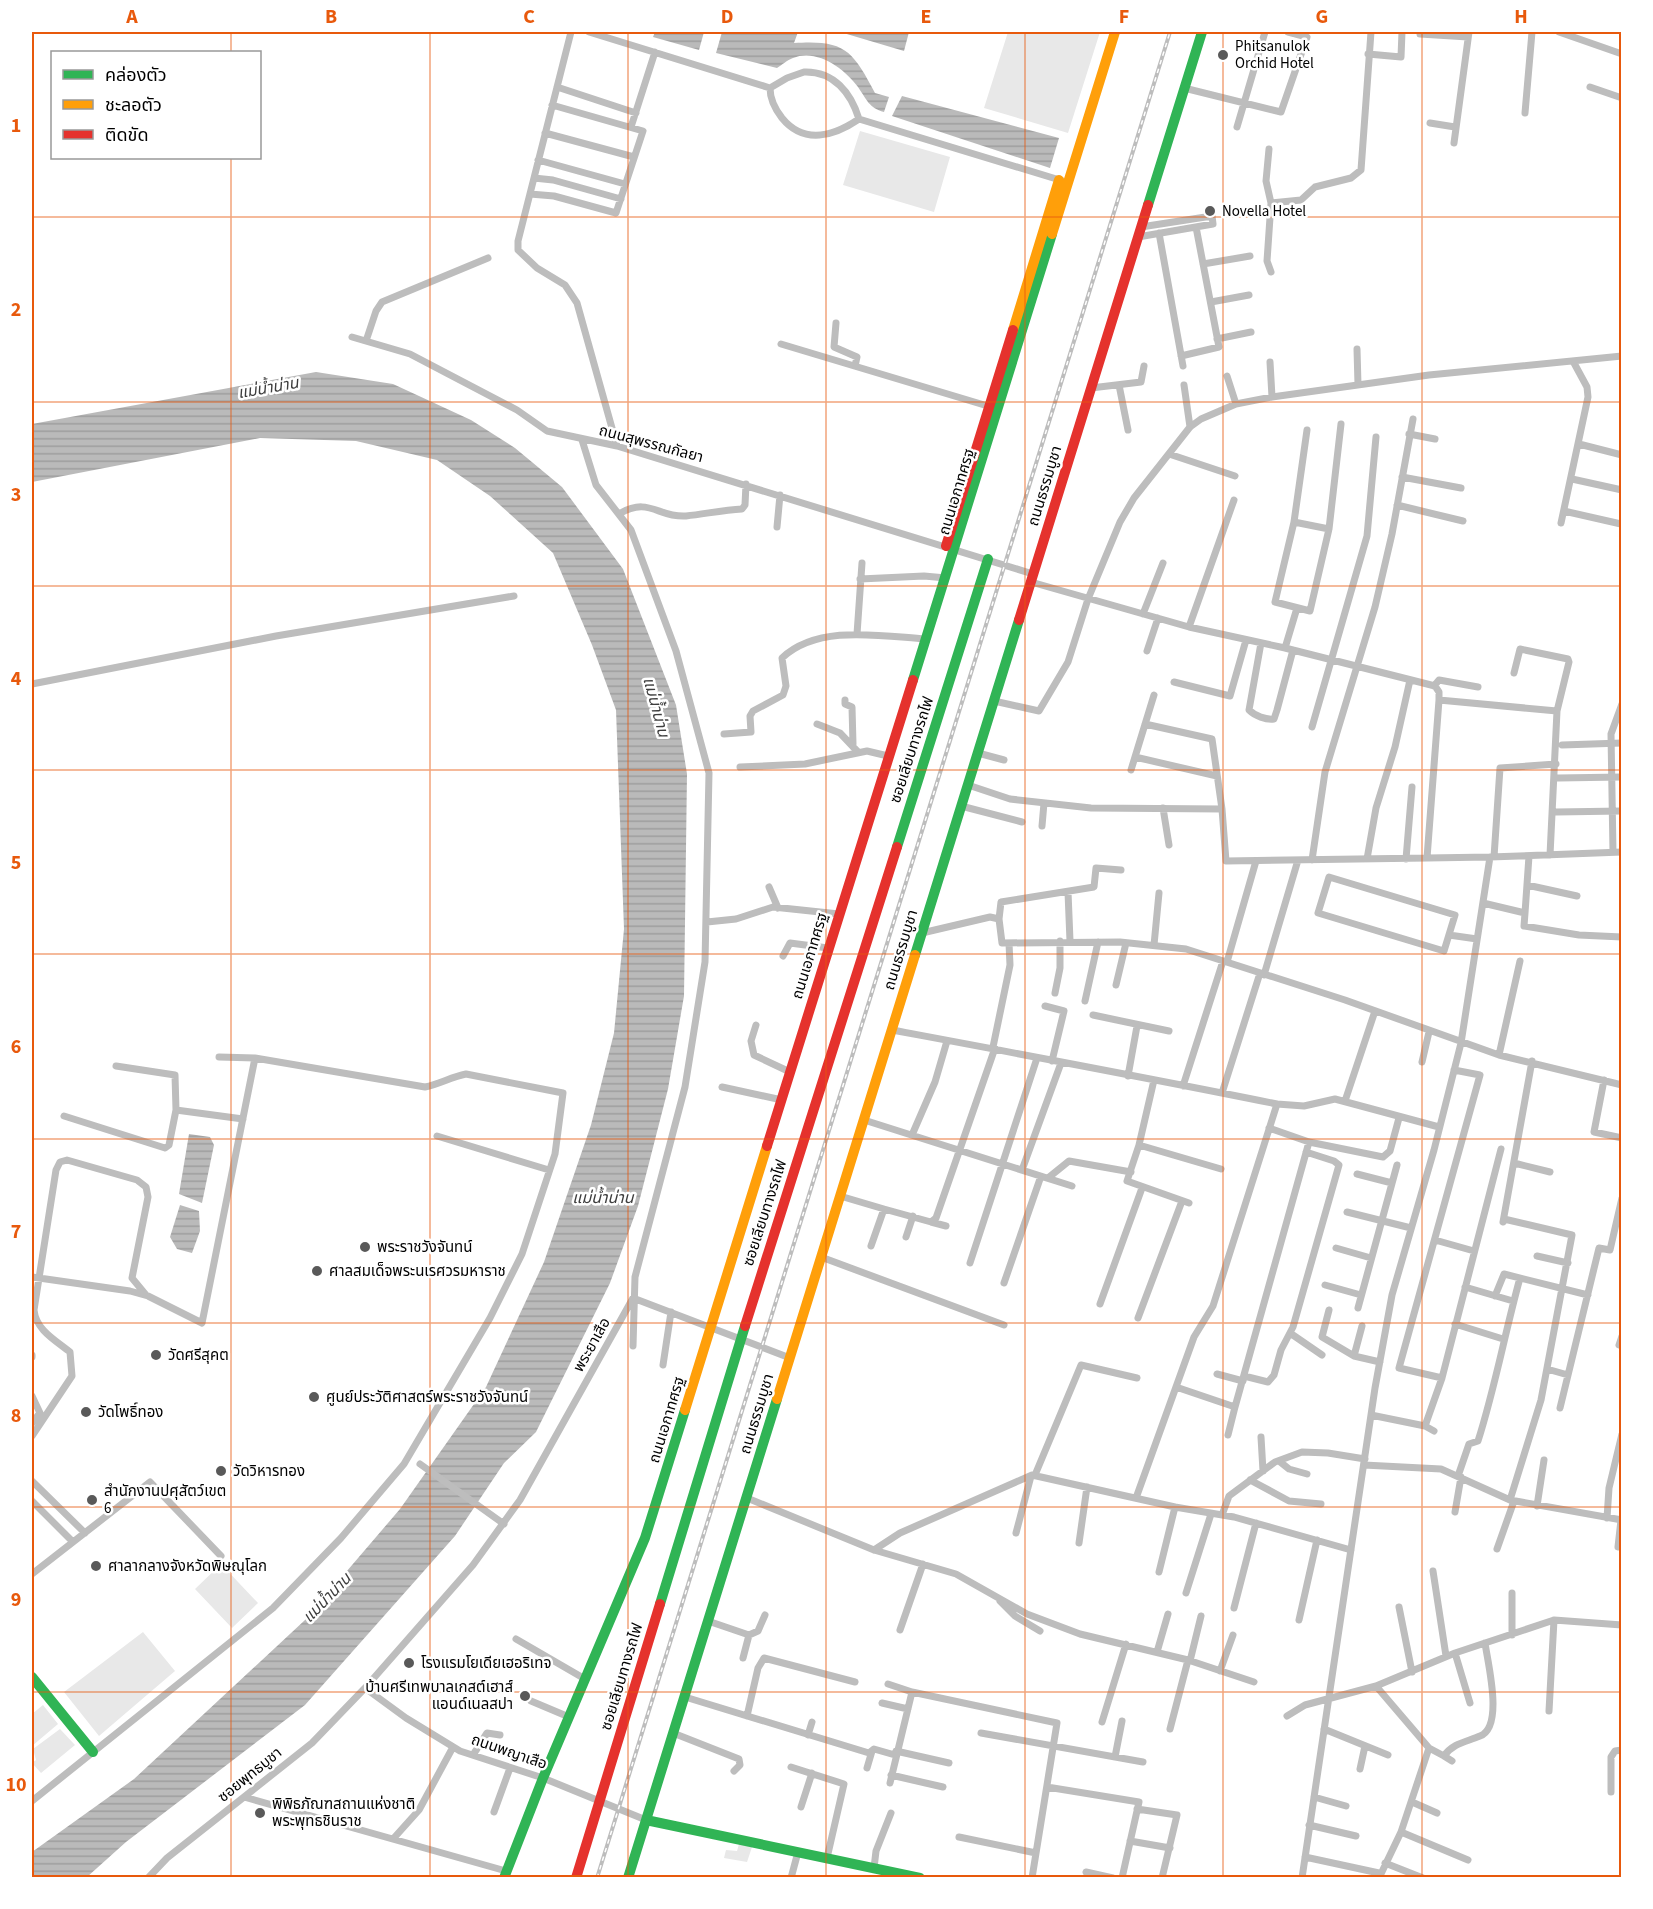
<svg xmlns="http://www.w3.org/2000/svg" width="1653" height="1909" viewBox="0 0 1653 1909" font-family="'Source Sans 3','Noto Sans Thai',sans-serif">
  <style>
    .green { fill: #e8e8e8 }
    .water { fill: url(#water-rules) }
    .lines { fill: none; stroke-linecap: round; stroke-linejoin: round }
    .street { stroke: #bdbdbd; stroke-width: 7 }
    .fast { stroke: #30b455; stroke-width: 10 }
    .slow { stroke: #ff9f0a; stroke-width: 10 }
    .jam { stroke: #e5322d; stroke-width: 10 }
    .rail-casing { stroke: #bdbdbd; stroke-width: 4 }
    .rail { stroke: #fff; stroke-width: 1.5; stroke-dasharray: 4.5; stroke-linecap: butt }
    .grid { fill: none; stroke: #e8590c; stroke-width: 1.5; stroke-opacity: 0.55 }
    .poi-dot { fill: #595959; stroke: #fff; stroke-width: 2 }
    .labels { text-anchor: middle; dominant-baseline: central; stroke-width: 5; stroke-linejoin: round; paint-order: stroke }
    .poi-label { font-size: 15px; fill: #000; stroke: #fff; text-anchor: start }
    .street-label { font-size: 15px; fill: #000; stroke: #fff }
    .water-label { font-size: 16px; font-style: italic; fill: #3d3d3d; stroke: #fff }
    .neatline { fill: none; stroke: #e8590c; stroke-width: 2 }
    .grid-label { font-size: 20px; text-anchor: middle; font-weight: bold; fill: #e8590c }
  </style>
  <defs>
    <pattern id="water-rules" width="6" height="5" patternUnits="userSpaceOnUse" patternTransform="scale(1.5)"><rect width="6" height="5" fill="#bababa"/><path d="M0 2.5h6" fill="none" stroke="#9e9e9e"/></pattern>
  </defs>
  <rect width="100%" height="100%" fill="#fff"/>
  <path class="green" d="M 1008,32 L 1100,32 L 1068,133 L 984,108 Z
    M 860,131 L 950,157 L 934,212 L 843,185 Z
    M 221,1564 L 258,1603 L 232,1628 L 195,1589 Z
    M 143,1632 L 175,1671 L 99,1736 L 64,1692 Z
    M 43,1705 L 58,1724 L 32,1746 L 32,1714 Z
    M 60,1729 L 75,1745 L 41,1773 L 32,1763 L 36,1760 L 33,1749 Z
    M 739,1844 L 752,1847 L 747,1862 L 724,1858 L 726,1850 L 737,1851 Z"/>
  <path class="water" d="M 655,32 L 704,32 L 699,50 L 653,37 Z
    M 722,32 L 798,32 L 794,43 C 844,40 852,49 875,93 L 889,97 L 884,112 C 869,108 867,100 858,87 C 845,69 817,48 793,58 C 787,60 782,65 777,68 L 716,53 Z
    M 840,32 L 909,32 L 904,51 Z
    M 902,96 L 1059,138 L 1050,168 L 892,116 Z
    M 316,372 L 393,384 L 471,420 L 515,448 L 562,487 L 623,569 L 676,705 L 687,774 L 684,996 L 668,1089 L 638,1206 L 610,1283 L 536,1432 L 504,1463 L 455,1536 L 305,1705 L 126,1842 L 87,1877 L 32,1877 L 32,1852 L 134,1779 L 305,1620 L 400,1509 L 486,1387 L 544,1262 L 591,1125 L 614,1033 L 624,929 L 616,710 L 592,645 L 553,553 L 490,496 L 437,460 L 356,441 L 260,438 L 32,482 L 32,424 Z
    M 189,1134 L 210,1137 L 214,1145 L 202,1203 L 179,1194 Z
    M 180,1205 L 199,1211 L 200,1231 L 192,1253 L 177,1249 L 170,1237 Z"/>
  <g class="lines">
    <path class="street" d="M 571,32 L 518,241 L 518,250 L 537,268 L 565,285 L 577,303 L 617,446
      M 589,32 L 770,88
      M 1559,32 L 1622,54
      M 1420,34 L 1468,37
      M 1368,54 L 1401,57 L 1402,32
      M 804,72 C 834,71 851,93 859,119 C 834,136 804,145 782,118 C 775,109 770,100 770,88 L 787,78 Z
      M 557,87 L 636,113
      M 1590,87 L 1622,98
      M 1184,88 L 1281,112 L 1307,37 L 1288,32
      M 1525,113 L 1532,32
      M 859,119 L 1063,181
      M 1430,123 L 1455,127
      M 631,127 L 655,52
      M 1237,127 L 1265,32
      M 545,133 L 634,157
      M 1454,143 L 1469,32
      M 1269,149 L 1266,181 L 1271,203
      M 538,160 L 625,184
      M 534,178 L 553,180 L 621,199
      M 530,194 L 554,196 L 616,213 L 643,131 L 552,105
      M 1159,233 L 1183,366
      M 1138,237 L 1213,224 L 1212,216 L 1141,227
      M 1203,264 L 1250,256
      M 1271,272 L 1267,261 L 1271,203 L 1301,200 L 1315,187 L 1351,178 L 1361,170 L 1371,32
      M 1211,302 L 1249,295
      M 836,323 L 834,347 L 857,357 L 855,366
      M 352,337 L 410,354 L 517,410 L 547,431 L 617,446 L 1033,574
      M 1217,339 L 1251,332
      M 366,341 L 376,311 L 382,302 L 488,258
      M 781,344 L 991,407
      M 1357,349 L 1358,385
      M 1181,356 L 1219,347 L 1196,227
      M 1270,362 L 1272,397
      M 1227,376 L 1236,404
      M 1119,385 L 1128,430
      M 1184,385 L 1190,427
      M 1091,388 L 1141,382 L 1144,366
      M 1307,430 L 1294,522 L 1275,602 L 1310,611 L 1329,529 L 1341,424
      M 1409,434 L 1435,439
      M 582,440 L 596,485 L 631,530 L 676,651 L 709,773 L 705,962 L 685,1087 L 635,1277 L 633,1346
      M 1579,444 L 1622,455
      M 1169,454 L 1235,476
      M 1402,477 L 1461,488
      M 1572,479 L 1622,490
      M 1397,505 L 1463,521
      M 1564,511 L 1621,524
      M 619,514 C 649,496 658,518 686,516 C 705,514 723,510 742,509 L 745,505 L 746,484
      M 1294,522 L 1329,529
      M 1561,523 L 1588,397 L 1587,387 L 1574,363
      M 777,527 L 780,495
      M 860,579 L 924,576 L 946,578
      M 1031,582 L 1189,627 L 1285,648 L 1435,686 L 1439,692 L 1439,700 L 1427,858 L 1490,857 L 1461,1043 L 1434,1150 L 1392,1295 L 1375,1388 L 1302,1878
      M 1143,614 L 1163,563
      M 1189,627 L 1234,500
      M 857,634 L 862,563
      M 1261,643 L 1249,710 C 1255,716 1266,720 1274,719 L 1277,710 L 1293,650
      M 1285,648 L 1297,608
      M 1147,651 L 1158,618
      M 1514,673 L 1520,649 L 1568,659 L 1569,662 L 1557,711 L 1550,855
      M 1174,682 L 1230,696 L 1246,640
      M 32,684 L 276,636 L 514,596
      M 1434,686 L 1439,680 L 1478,687
      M 845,700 L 845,704 L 852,707 L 853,744
      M 1439,700 L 1557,711
      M 994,701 L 1039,711 L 1068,662 L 1088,599 L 1120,522 L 1134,498 L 1190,427 L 1201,419 L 1236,404 L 1272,397 L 1429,375 L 1622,356
      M 817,724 L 840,733 L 858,752
      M 1145,724 L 1212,739 L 1222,809
      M 1312,727 L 1367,536 L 1376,437
      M 724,734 L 751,732 L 750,716 L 753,711 L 783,695 L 786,686 L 782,658 C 818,624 881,636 925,639
      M 1562,745 L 1622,743
      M 978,753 L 1004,760
      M 1135,757 L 1217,776
      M 740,767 L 805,764 L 867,751 L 888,756
      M 1131,770 L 1154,695
      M 1558,778 L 1622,777
      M 968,785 L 1010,799 L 1091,808 L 1222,809 L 1226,861 L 1427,858
      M 961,806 L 1022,822
      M 1163,808 L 1169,845
      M 1556,812 L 1622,811
      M 1042,826 L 1044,803
      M 1613,852 L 1611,734 L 1622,704
      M 1490,857 L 1622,852
      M 1494,857 L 1500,768 L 1556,764
      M 1367,859 L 1376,808 L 1395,747 L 1410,680
      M 1406,859 L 1412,787
      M 1312,860 L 1325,772 L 1375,607 L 1392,534 L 1413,419
      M 1329,877 L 1455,915 L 1444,951 L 1318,913 Z
      M 1527,885 L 1577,896
      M 769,887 L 778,908
      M 1068,892 L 1070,941
      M 1483,903 L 1525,913 L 1524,926 L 1579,935 L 1622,937
      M 1525,913 L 1529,856
      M 999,919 L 1001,902 L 1094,887 L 1096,868 L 1121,870
      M 707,922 L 736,919 L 773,907 L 839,914
      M 922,933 L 990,917 L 999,919 L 1002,943 L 1120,942 L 1186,949 L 1345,1000 L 1499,1055 L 1622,1085
      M 1449,935 L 1477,939
      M 1154,945 L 1159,893
      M 783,956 L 790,943 L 828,948
      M 1227,962 L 1256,861
      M 1264,975 L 1298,860
      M 1116,985 L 1126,943
      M 1055,993 L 1060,968 L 1060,941
      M 1085,1001 L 1098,942
      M 1045,1006 L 1064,1011 L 1052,1061
      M 1093,1015 L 1169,1031
      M 756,1025 L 751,1041 L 754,1055 L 790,1072
      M 892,1030 C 1020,1054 1149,1078 1277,1104 L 1213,1306 L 1194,1337 L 1136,1498
      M 993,1047 L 1010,965 L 1009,943
      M 1499,1055 L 1520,961
      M 219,1057 L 255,1058
      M 1422,1062 L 1429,1032
      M 116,1066 L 175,1075 L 176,1110
      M 1128,1076 L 1137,1026
      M 1154,1080 L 1139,1145 L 1127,1181 L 1189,1203
      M 1604,1080 L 1594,1132 L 1622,1138
      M 1183,1086 L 1223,961
      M 722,1087 L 782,1100
      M 1222,1093 L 1260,973
      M 1345,1101 L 1375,1011
      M 1277,1104 L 1304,1106 L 1335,1099 L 1439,1127
      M 64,1116 L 165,1148 L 169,1145 L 176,1110 L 243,1119
      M 864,1120 L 1072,1186
      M 1269,1128 L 1309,1142 L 1383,1157 L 1390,1151 L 1399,1118
      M 912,1135 L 935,1082 L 947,1041
      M 437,1136 L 549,1170
      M 1139,1145 L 1221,1169
      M 1514,1163 L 1550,1172
      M 1022,1170 L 1061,1063
      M 1357,1174 L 1392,1183
      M 1048,1178 L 1069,1161 L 1131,1172
      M 840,1196 L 884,1209
      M 1347,1212 L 1411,1228
      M 1504,1219 L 1572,1235 L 1541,1400 L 1510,1500
      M 931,1222 L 946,1226
      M 1503,1222 L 1532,1061
      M 906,1237 L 913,1216
      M 1435,1240 L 1474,1251
      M 871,1246 L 884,1209 L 931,1222 L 936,1218 L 995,1048
      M 1336,1248 L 1371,1258
      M 1537,1256 L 1568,1263
      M 821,1257 L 1004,1325
      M 970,1263 L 1037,1058
      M 32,1277 L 130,1291 L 148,1296 L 202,1323 L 255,1058 L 425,1087 C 440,1084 451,1077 466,1074 L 563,1093 L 555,1154 L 522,1254 L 490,1318 L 404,1464 L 341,1538 L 273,1608 L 32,1801
      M 1004,1283 L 1041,1176
      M 1325,1285 L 1361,1295
      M 1465,1287 L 1513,1301
      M 1495,1296 L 1504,1274 L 1588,1295
      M 1100,1304 L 1142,1188
      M 1358,1308 L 1397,1165
      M 1329,1310 L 1322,1337 L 1354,1356 L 1380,1362
      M 1138,1318 L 1182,1201
      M 1455,1324 L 1503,1339
      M 1290,1333 L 1322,1355
      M 1622,1336 L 1619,1345 L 1622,1346
      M 32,1355 L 32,1357
      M 1354,1356 L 1362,1326
      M 663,1365 L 671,1312
      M 1547,1369 L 1568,1375
      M 1217,1374 L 1243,1381
      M 1244,1376 L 1268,1382 L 1274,1375 L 1281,1350 L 1293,1327 L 1339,1165 L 1334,1161 L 1306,1152
      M 1442,1378 L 1399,1368 L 1480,1075 L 1454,1070
      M 1176,1387 L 1235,1407 L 1309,1142
      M 32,1396 L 40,1413 L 32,1423
      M 1560,1408 L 1599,1248 L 1610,1250 L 1622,1198
      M 1371,1415 L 1425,1426 L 1442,1378 L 1501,1149
      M 1425,1426 L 1434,1431
      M 1228,1435 L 1235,1407
      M 32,1436 L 72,1376 L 70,1352 C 55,1340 36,1330 34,1310 L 56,1170 L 60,1162 L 67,1160 L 137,1180 L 146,1187 L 148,1197 L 132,1278 L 146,1295
      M 1261,1437 L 1263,1471
      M 1279,1461 L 1289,1469 L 1307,1474
      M 420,1464 L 504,1524
      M 1364,1465 L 1441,1469 L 1510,1500 L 1622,1520
      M 1035,1475 L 1081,1365 L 1137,1378
      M 1458,1476 L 1469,1444 L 1478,1441 C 1495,1388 1505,1332 1520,1278
      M 1250,1480 L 1289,1501 L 1321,1504
      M 32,1481 L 85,1533
      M 747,1498 L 874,1550 L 956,1574 L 1027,1614 L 1080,1634 L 1188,1660 L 1254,1682
      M 32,1501 L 73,1542
      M 1537,1506 L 1544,1460
      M 1455,1512 L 1461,1477
      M 1222,1515 L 1229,1496 L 1275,1462 L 1302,1452 L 1328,1453 L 1365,1459
      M 1607,1518 L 1609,1488 L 1622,1434
      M 1016,1533 L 1031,1476
      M 1079,1543 L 1087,1487
      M 1618,1547 L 1621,1520
      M 1497,1549 L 1514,1501
      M 874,1550 L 900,1533 L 1032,1475 L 1175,1507 L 1234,1517 L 1351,1550
      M 1433,1571 L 1446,1656
      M 1159,1572 L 1175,1507
      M 32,1574 L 150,1482 L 221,1556
      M 1186,1593 L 1211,1514
      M 1000,1601 L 1015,1616 L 1040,1631
      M 1399,1607 L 1412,1672
      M 1234,1608 L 1256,1523
      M 1299,1620 L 1317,1540
      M 708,1621 L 749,1635 L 743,1658
      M 900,1630 L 923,1564
      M 749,1635 L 758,1631 L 765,1615
      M 1512,1635 L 1512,1593
      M 516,1639 L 585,1679
      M 1157,1652 L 1168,1614
      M 1455,1653 L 1470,1703
      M 1190,1661 L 1201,1616
      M 1220,1671 L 1233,1635
      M 888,1684 L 912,1692
      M 1376,1686 L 1429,1748 L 1401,1832 L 1379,1878
      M 365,1688 L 406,1718 L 460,1751 L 543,1778 L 646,1820
      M 685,1697 L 869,1753 L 874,1749 L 895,1755
      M 531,1701 L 569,1717
      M 882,1703 L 908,1709
      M 1549,1711 L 1554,1620
      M 747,1716 L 758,1668 L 764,1658 L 855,1682
      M 1287,1716 L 1305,1705 L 1376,1686 L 1455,1653 L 1554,1620 L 1622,1625
      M 1102,1722 L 1126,1644
      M 1170,1729 L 1188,1660
      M 1324,1729 L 1388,1755
      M 673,1733 L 739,1759 L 740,1765 L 734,1771
      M 981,1733 L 1143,1762
      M 808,1735 L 812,1722
      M 1429,1748 L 1444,1756 C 1453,1743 1466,1742 1480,1736 C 1504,1727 1488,1664 1485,1643
      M 896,1751 L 949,1763
      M 473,1755 L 487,1733 L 500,1735
      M 1444,1756 L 1452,1761
      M 1115,1757 L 1122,1721
      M 791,1767 L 844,1784 L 827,1858
      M 867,1768 L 872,1751
      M 1360,1769 L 1365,1746
      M 891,1775 L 943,1787
      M 890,1783 L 912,1692 L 1057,1723 L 1032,1878
      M 1047,1787 L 1139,1802 L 1122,1878
      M 1611,1792 L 1611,1757 L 1615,1751 L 1622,1750
      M 244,1797 L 506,1871
      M 1314,1797 L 1346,1806
      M 1412,1802 L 1437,1813
      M 801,1807 L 812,1773
      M 1137,1809 L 1177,1815 L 1162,1878
      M 494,1812 L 510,1768
      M 1309,1825 L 1356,1836
      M 1401,1832 L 1468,1860
      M 959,1837 L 1036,1853
      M 393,1839 L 419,1810 L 453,1747
      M 1130,1841 L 1170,1848
      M 1305,1857 L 1379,1873
      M 1385,1863 L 1423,1878
      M 874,1868 L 876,1851 L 891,1813
      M 1086,1872 L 1113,1878
      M 148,1878 L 167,1858 L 312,1743 L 365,1688 L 473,1565 L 520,1500 L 633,1298 L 790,1358
      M 791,1878 L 798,1852"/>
    <path class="fast" d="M 1148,205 L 1202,32
      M 913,680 L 1052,234
      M 897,847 L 988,559
      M 915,955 L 1019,620
      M 660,1604 L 745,1326
      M 32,1677 L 93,1752
      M 646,1820 L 920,1878
      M 504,1878 L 543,1778 L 645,1538 L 685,1410
      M 628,1878 L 777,1399"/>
    <path class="slow" d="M 1052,234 L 1115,32
      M 1013,330 L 1059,180
      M 777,1399 L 915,955
      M 685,1410 L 767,1146"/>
    <path class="jam" d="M 946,546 L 1013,330
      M 1019,620 L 1148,205
      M 767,1146 L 913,680
      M 745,1326 L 897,847
      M 576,1878 L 660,1604"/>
    <g class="rail-casing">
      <path id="rail" d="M 597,1878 L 1170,32"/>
    </g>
    <use href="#rail" class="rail"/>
  </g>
  <path class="grid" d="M 231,32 L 231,52M 430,32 L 430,1878M 628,32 L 628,1878M 826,32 L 826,1878M 1025,32 L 1025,1878M 1223,32 L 1223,1878M 1422,32 L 1422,1878M 231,158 L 231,1878M 32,217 L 1622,217M 32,402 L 1622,402M 32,586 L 1622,586M 32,770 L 1622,770M 32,954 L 1622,954M 32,1139 L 1622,1139M 32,1323 L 1622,1323M 32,1507 L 1622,1507M 32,1692 L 1622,1692"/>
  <g class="poi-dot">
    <circle cx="1223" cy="55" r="6"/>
    <circle cx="1210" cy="211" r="6"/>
    <circle cx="365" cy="1247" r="6"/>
    <circle cx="317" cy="1271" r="6"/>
    <circle cx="156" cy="1355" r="6"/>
    <circle cx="314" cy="1397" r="6"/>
    <circle cx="86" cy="1412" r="6"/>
    <circle cx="221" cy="1471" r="6"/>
    <circle cx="92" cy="1500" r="6"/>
    <circle cx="96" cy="1566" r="6"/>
    <circle cx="409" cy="1663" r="6"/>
    <circle cx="525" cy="1696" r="6"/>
    <circle cx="260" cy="1813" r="6"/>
  </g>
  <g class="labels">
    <g class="poi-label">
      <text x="1235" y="46">Phitsanulok<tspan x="1235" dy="17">Orchid Hotel</tspan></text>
      <text x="1222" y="211">Novella Hotel</text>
      <text x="377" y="1247">พระราชวังจันทน์</text>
      <text x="329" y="1271">ศาลสมเด็จพระนเรศวรมหาราช</text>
      <text x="168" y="1355">วัดศรีสุคต</text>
      <text x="326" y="1397">ศูนย์ประวัติศาสตร์พระราชวังจันทน์</text>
      <text x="98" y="1412">วัดโพธิ์ทอง</text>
      <text x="233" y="1471">วัดวิหารทอง</text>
      <text x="104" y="1491">สำนักงานปศุสัตว์เขต<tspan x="104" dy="17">6</tspan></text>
      <text x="108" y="1566">ศาลากลางจังหวัดพิษณุโลก</text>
      <text x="421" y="1663">โรงแรมโยเดียเฮอริเทจ</text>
      <text x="513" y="1687" text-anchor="end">บ้านศรีเทพบาลเกสต์เฮาส์<tspan x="513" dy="17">แอนด์เนลสปา</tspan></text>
      <text x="272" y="1804">พิพิธภัณฑสถานแห่งชาติ<tspan x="272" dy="17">พระพุทธชินราช</tspan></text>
    </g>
    <g class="street-label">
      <text transform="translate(651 444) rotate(15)">ถนนสุพรรณกัลยา</text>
      <text transform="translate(1045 486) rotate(-73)">ถนนธรรมบูชา</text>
      <text transform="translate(957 492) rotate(-73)">ถนนเอกาทศรฐ</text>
      <text transform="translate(912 750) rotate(-72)">ซอยเลียบทางรถไฟ</text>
      <text transform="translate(901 950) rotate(-73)">ถนนธรรมบูชา</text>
      <text transform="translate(810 956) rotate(-73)">ถนนเอกาทศรฐ</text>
      <text transform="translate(765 1213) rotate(-72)">ซอยเลียบทางรถไฟ</text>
      <text transform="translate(592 1345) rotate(-61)">พระยาเสือ</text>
      <text transform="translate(757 1414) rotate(-73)">ถนนธรรมบูชา</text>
      <text transform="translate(667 1420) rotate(-73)">ถนนเอกาทศรฐ</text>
      <text transform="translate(622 1677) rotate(-73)">ซอยเลียบทางรถไฟ</text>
      <text transform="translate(509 1752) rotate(19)">ถนนพญาเสือ</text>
      <text transform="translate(250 1775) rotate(-39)">ซอยพุทธบูชา</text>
    </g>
    <g class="water-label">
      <text transform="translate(268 388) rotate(-10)">แม่น้ำน่าน</text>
      <text transform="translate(656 707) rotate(75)">แม่น้ำน่าน</text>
      <text x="603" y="1198">แม่น้ำน่าน</text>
      <text transform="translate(327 1598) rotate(-46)">แม่น้ำน่าน</text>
    </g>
  </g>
  <rect width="1653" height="1909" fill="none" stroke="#ffffff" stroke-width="66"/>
  <rect x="51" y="51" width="210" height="108" fill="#ffffff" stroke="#999999" stroke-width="1.5"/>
  <rect x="63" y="70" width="30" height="9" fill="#30b455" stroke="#999999" stroke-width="1.5"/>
  <text x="105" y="81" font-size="18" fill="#000000">คล่องตัว</text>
  <rect x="63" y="100" width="30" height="9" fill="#ff9f0a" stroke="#999999" stroke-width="1.5"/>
  <text x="105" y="111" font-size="18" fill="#000000">ชะลอตัว</text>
  <rect x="63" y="130" width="30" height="9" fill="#e5322d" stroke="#999999" stroke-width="1.5"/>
  <text x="105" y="141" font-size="18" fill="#000000">ติดขัด</text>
  <rect x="33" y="33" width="1587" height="1843" class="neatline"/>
  <g class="grid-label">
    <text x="132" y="23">A</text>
    <text x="331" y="23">B</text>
    <text x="529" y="23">C</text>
    <text x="727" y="23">D</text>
    <text x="926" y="23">E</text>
    <text x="1124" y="23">F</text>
    <text x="1322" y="23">G</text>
    <text x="1521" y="23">H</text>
    <text x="16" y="132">1</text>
    <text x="16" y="316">2</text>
    <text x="16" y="501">3</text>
    <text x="16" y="685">4</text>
    <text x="16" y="869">5</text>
    <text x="16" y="1053">6</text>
    <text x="16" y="1238">7</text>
    <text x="16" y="1422">8</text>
    <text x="16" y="1606">9</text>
    <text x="16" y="1791">10</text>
  </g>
</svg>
